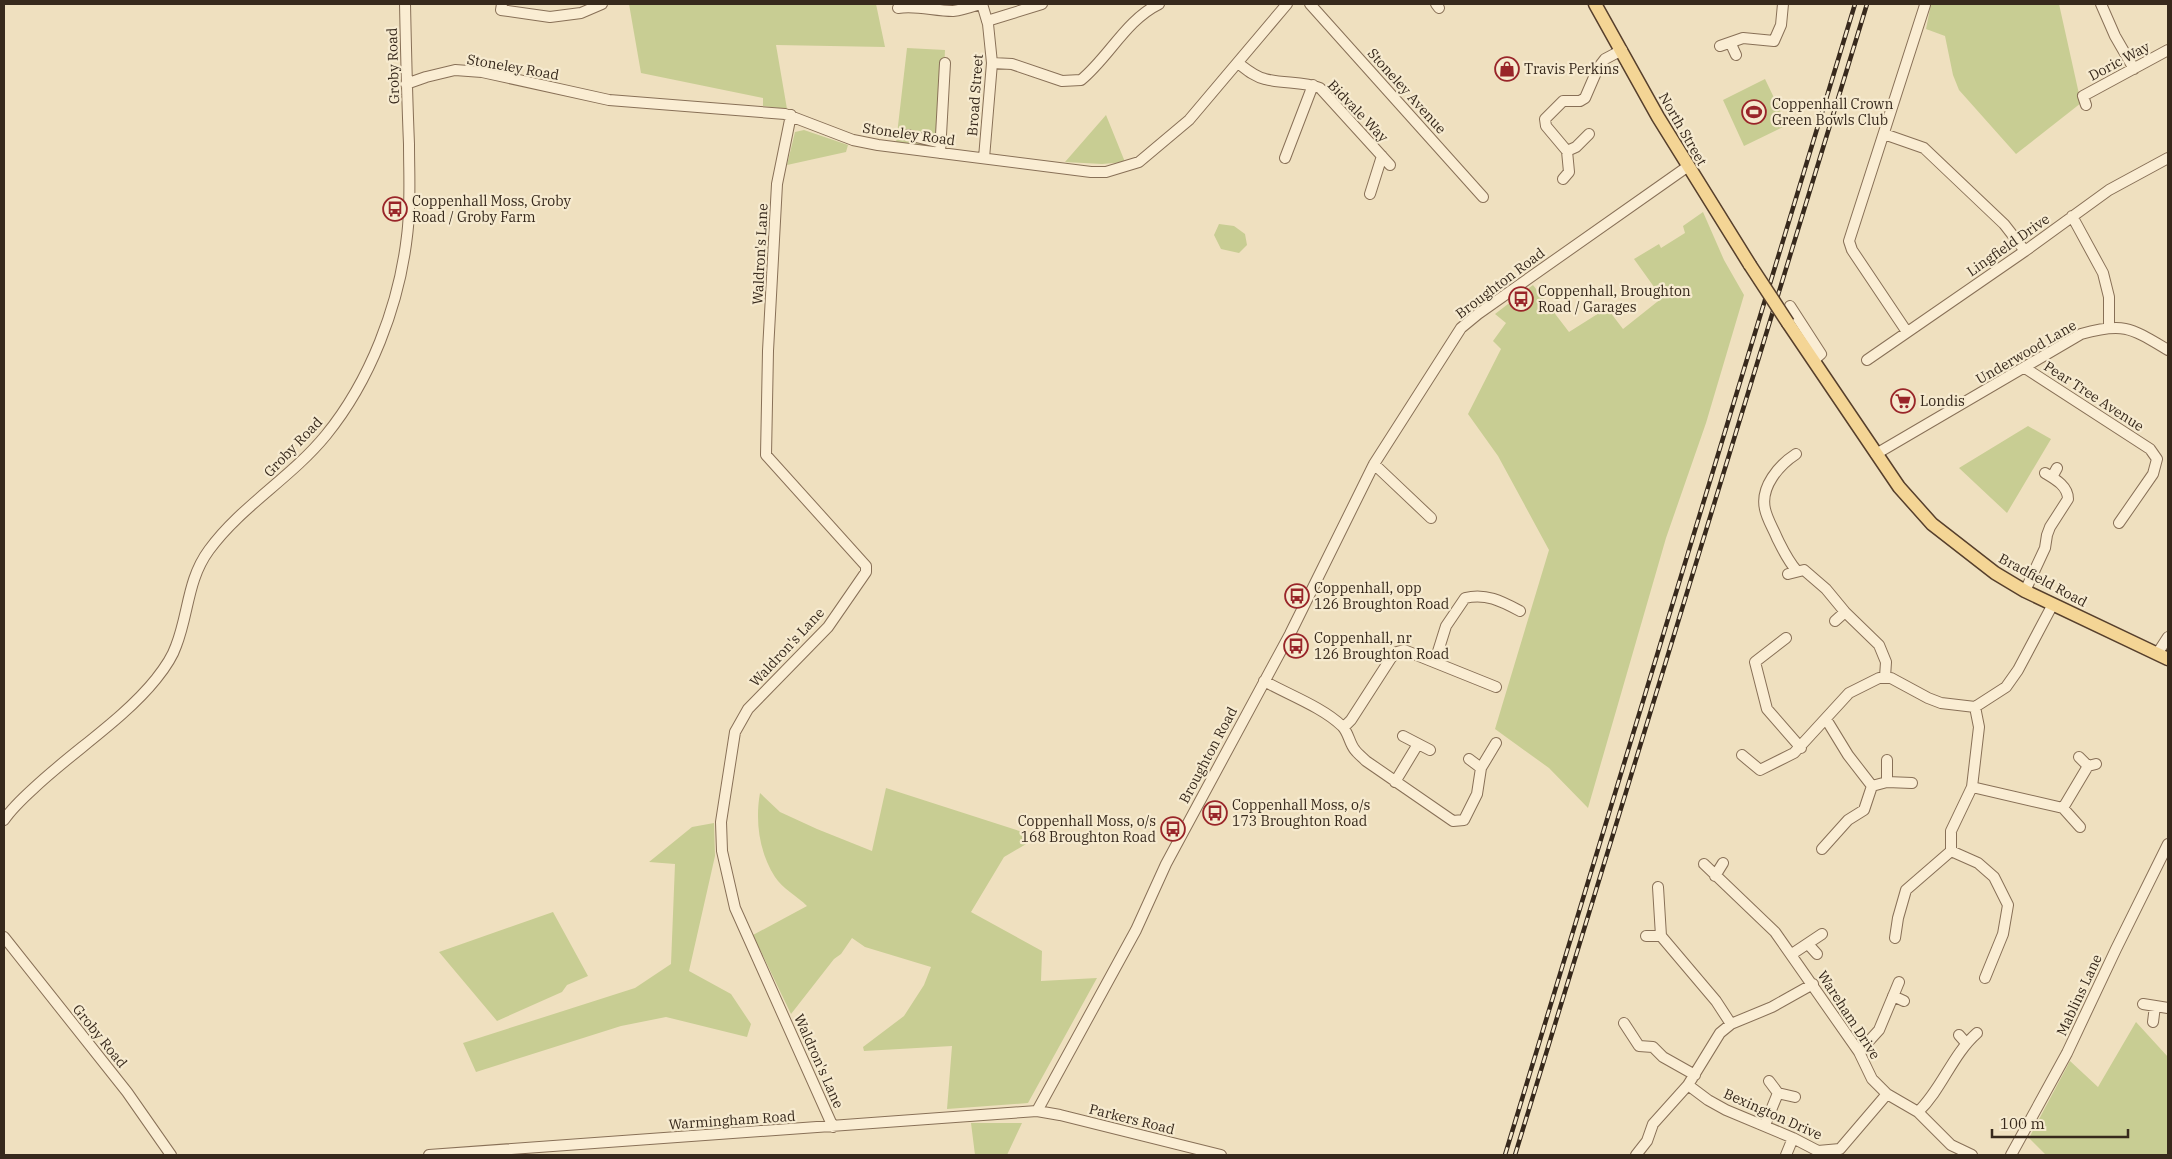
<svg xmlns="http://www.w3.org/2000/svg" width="2172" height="1159" viewBox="0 0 2172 1159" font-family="'IBM Plex Serif',serif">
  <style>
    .green { fill: #c8cd93 }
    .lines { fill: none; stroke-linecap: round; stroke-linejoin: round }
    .minor-casing { stroke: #887057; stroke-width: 12 }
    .major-casing { stroke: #563f2c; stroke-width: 15 }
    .minor { stroke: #faedd3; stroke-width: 10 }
    .major { stroke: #f4d595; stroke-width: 12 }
    .rail-casing { stroke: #37291c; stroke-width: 4.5 }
    .rail { stroke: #f6eacf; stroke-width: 2.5; stroke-dasharray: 8; stroke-linecap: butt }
    .major-bridge-casing { stroke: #563f2c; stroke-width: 15; stroke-linecap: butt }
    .major-bridge { stroke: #f4d595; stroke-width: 12 }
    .labels { text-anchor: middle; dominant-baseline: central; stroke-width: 4.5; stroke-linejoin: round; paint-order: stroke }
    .street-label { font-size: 14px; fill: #37291c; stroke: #f6eacf }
    .poi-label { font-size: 14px; fill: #37291c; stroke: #f6eacf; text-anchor: start }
  </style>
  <rect width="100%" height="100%" fill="#efe0bf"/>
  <path class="green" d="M 629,4 L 876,4 L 885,47 L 776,45 L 787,109 L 763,106 L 763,98 L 641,73 Z
    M 1931,4 L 2059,4 L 2081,103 L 2016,154 L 1959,90 L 1953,75 L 1945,36 L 1926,29 Z
    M 907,48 L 945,50 L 940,153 L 896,143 Z
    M 1765,79 L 1787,125 L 1744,146 L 1723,100 Z
    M 1106,115 L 1125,162 L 1102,164 L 1065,162 Z
    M 804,130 L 848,145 L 846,152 L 787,165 L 795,132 Z
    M 1703,212 L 1724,260 L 1744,295 L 1706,423 L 1666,538 L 1588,808 L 1549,768 L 1495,729 L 1549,550 L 1498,456 L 1468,414 L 1501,349 L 1493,341 L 1506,323 L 1495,314 L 1533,285 L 1569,332 L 1607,308 L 1623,329 L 1662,298 L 1634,259 L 1659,244 L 1661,248 L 1685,233 L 1683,226 Z
    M 1219,224 L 1234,226 L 1245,234 L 1247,245 L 1239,253 L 1221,249 L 1214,235 Z
    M 2028,426 L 2051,439 L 2007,513 L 1959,468 Z
    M 886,788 L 1038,837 L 1004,857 L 971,912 L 1042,951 L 1041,981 L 1097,978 L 1028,1103 L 947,1109 L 952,1046 L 864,1051 L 863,1047 L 904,1016 L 924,985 L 931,967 L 865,947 L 852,938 L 841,954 L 834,959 L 791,1014 L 753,935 L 807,906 C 798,897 782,888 775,877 C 759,852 755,821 760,793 L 780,812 L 817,829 L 872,851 Z
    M 714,823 L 715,856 L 689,971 L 731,994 L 751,1024 L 747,1037 L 666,1017 L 621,1026 L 476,1072 L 463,1043 L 635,988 L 671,964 L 675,864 L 649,862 L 692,827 Z
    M 553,912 L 588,976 L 567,985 L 562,992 L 497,1021 L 439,952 Z
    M 2136,1022 L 2168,1057 L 2168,1155 L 2046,1155 L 2029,1138 L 2070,1061 L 2098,1087 Z
    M 971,1123 L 1022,1123 L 1007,1155 L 975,1155 Z"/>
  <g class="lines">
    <g class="minor-casing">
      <path id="minor" d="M 502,4 L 501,10 L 550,17 L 581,13 L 602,4
        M 982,4 L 988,24 L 992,63 L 984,158
        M 1310,4 L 1483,197
        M 1436,4 L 1439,8
        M 2101,4 L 2115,36 L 2134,69
        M 898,8 C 917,5 934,11 953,11 C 962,10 971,7 980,4
        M 987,21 L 1042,4
        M 1731,44 L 1736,55
        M 1720,46 L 1743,38 L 1774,41 L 1781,25 L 1783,4
        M 992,63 L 1012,64 L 1062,81 L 1081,80 C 1109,57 1126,20 1159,4
        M 1238,63 C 1247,70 1255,77 1265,79 C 1284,84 1303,81 1320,88 L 1390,165
        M 406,84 L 426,77 L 455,70 L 482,72 L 609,100 L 785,114 L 853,140 L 878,145 L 1091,172 L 1106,172 L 1139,162 L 1189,120 L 1287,4
        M 2086,105 L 2083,96 L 2168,50
        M 791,115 L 777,184 L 768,351 L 766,455 L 866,566 L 866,572 L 828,627 L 748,709 L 735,732 L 721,822 L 722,851 L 735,908 L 833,1127
        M 1884,134 L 1924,148 L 2004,224 L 2025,251
        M 908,135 L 941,143
        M 1567,151 L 1576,147 L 1589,134
        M 940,153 L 945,63
        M 1285,158 L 1313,85
        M 1563,179 L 1569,172 L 1567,151 L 1546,126 L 1545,119 L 1563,101 L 1580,101 L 1585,98 L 1598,68 L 1605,59 L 1622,50
        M 1370,194 L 1382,156
        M 2072,216 L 2103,273 L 2109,297 L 2109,327
        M 1790,306 L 1821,354 L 1814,360
        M 1907,332 L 1852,250 L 1849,241 L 1925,5
        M 1867,360 L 2025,251 L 2109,190 L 2168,158
        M 2025,368 L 2150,449 L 2157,459 L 2153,474 L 2119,523
        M 1796,454 C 1779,465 1760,487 1765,509 C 1767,519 1773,528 1777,538 C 1783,550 1788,561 1797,571
        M 1876,454 L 2081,334 C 2124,322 2131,328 2168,350
        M 1374,464 L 1431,518
        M 2052,477 L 2057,468
        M 1788,574 L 1804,570 L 1826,589 L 1845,612 L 1879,645 L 1886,662 L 1885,677
        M 2025,591 L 2045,548 L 2047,535 L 2050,527 L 2068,499 C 2068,486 2055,479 2045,473
        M 1835,621 L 1845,612
        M 1786,638 L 1755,662 L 1767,709 L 1801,748
        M 2157,654 L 2168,637
        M 1435,661 L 1446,626 L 1465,598 C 1486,593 1501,601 1520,611
        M 1264,681 C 1289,695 1322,707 1342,726 C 1349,733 1349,743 1355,750 C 1358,754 1362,757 1366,761 L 1453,821 L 1464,820 L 1477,794 L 1481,768 L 1496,743
        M 1344,727 L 1351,720 L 1391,658 L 1397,652 L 1404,650 L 1496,687
        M 1403,736 L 1430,750
        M 1742,755 L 1760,770 L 1794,753 L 1849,693 L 1879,678 L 1891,678 L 1928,698 L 1941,703 L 1975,707 L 2006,687 L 2018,670 L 2053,604
        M 2079,757 L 2088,766
        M 1469,759 L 1481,768
        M 1395,782 L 1418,744
        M 1887,782 L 1887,760
        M 1872,786 L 1887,782 L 1912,783
        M 1972,787 L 2063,808 L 2080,827
        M 2063,808 L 2088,766 L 2096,764
        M 4,820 C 12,808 23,798 34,788 C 72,752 124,719 156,679 C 164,669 172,658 176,646 C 189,613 187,580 209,550 C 241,506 291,478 326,435 C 370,381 399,306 407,236 C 411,206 409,175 409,144 C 407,97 406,51 405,4
        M 1822,849 L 1848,820 L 1864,810 L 1872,786 L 1848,755 L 1826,719
        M 1951,851 L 1978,863 L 1994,877 L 2008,905 L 2003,934 L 1985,978
        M 1704,864 L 1775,932 L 1859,1052 L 1872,1079 L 1887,1094 L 1918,1112 L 1951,1145 L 1972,1155
        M 1715,876 L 1723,863
        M 1658,887 L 1661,936 L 1716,1001 L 1731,1024
        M 1646,936 L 1661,936
        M 4,937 L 127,1092 L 171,1155
        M 1895,938 L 1898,918 L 1906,890 L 1951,851 L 1951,831 L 1972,787 L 1979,727 L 1975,707
        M 1808,944 L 1817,954
        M 1792,954 L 1822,934
        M 1893,996 L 1904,1001
        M 2143,1004 L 2168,1008
        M 2153,1022 L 2155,1006
        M 1624,1023 L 1639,1046 L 1653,1047 L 1663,1057 L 1695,1075
        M 1959,1035 L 1966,1043
        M 1859,1052 L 1879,1030 L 1899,982
        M 1688,1085 L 1708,1100 L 1726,1110 L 1793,1138 L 1818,1151 L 1840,1149 L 1887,1094
        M 1778,1093 L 1795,1097
        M 1037,1111 L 1136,930 L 1166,864 L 1290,634 L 1374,464 L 1461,328 L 1478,314 L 1687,167
        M 1918,1112 C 1942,1089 1952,1055 1977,1033
        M 1765,1125 L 1778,1093 L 1769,1081
        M 429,1155 L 1037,1111 L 1060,1115 L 1221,1155
        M 1636,1155 L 1647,1141 L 1653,1124 L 1688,1085 L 1720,1033 L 1731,1024 L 1772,1007 L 1813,984
        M 1786,1155 L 1793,1138
        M 2011,1155 L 2067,1053 L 2116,949 L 2168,844"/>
    </g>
    <g class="major-casing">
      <path id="major" d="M 1595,4 L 1658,117 L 1750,265
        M 1788,323 L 1899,487 L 1932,524 L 1995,573 L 2025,591 L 2168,659"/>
    </g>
    <use href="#minor" class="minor"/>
    <use href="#major" class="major"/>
    <g class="rail-casing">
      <path id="rail" d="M 1505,1155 L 1855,4
        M 1515,1155 L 1867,4"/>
    </g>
    <use href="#rail" class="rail"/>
    <g class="major-bridge-casing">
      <path id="major-bridge" d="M 1750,265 L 1788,323"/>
    </g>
    <use href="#major-bridge" class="major-bridge"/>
  </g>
  <defs>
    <g id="shop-ring" transform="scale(1.25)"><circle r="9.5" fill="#f6eacf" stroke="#992529" stroke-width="1.5"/><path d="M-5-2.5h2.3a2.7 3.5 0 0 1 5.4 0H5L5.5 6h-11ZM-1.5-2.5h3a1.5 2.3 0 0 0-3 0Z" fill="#992529"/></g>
    <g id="stadium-ring" transform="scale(1.25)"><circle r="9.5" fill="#f6eacf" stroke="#992529" stroke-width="1.5"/><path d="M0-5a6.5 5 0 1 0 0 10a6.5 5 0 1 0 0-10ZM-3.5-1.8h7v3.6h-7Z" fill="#992529"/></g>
    <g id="bus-ring" transform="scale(1.25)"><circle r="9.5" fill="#f6eacf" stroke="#992529" stroke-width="1.5"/><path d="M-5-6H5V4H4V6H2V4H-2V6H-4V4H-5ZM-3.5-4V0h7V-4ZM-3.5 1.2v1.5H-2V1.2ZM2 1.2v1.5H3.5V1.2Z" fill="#992529"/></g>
    <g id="supermarket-ring" transform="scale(1.25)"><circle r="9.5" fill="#f6eacf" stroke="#992529" stroke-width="1.5"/><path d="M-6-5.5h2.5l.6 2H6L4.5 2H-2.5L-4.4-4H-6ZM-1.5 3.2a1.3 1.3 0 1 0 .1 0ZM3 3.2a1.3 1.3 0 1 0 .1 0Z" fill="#992529"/></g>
  </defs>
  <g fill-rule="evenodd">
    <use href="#shop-ring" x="1507" y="69"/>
    <use href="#stadium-ring" x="1754" y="112"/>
    <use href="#bus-ring" x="395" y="209"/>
    <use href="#bus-ring" x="1521" y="299"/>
    <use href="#supermarket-ring" x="1903" y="401"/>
    <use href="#bus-ring" x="1297" y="596"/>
    <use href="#bus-ring" x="1296" y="646"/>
    <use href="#bus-ring" x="1215" y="813"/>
    <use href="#bus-ring" x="1173" y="829"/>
  </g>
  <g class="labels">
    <g class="street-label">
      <text transform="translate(2119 61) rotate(-28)">Doric Way</text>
      <text transform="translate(393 66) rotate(-92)">Groby Road</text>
      <text transform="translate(513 67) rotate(10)">Stoneley Road</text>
      <text transform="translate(1407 91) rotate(48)">Stoneley Avenue</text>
      <text transform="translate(975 95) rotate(-86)">Broad Street</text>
      <text transform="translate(1358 111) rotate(46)">Bidvale Way</text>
      <text transform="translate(1683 129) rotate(60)">North Street</text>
      <text transform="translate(909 134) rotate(8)">Stoneley Road</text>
      <text transform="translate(2008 245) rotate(-35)">Lingfield Drive</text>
      <text transform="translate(760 254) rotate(-87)">Waldron's Lane</text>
      <text transform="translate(1500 283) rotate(-37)">Broughton Road</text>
      <text transform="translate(2026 352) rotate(-30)">Underwood Lane</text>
      <text transform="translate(2094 396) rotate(33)">Pear Tree Avenue</text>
      <text transform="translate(293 447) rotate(-46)">Groby Road</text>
      <text transform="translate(2043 580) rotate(28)">Bradfield Road</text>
      <text transform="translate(787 647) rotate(-47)">Waldron's Lane</text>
      <text transform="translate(1208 755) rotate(-62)">Broughton Road</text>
      <text transform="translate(2079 995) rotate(-65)">Mablins Lane</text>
      <text transform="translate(1849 1015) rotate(57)">Wareham Drive</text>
      <text transform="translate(100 1036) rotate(51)">Groby Road</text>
      <text transform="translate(819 1061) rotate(66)">Waldron's Lane</text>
      <text transform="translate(1773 1114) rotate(24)">Bexington Drive</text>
      <text transform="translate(1132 1119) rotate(14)">Parkers Road</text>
      <text transform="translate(732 1120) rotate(-4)">Warmingham Road</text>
    </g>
    <g class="poi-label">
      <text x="1524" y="69">Travis Perkins</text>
      <text x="1772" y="104">Coppenhall Crown<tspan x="1772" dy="16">Green Bowls Club</tspan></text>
      <text x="412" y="201">Coppenhall Moss, Groby<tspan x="412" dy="16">Road / Groby Farm</tspan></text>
      <text x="1538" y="291">Coppenhall, Broughton<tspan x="1538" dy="16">Road / Garages</tspan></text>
      <text x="1920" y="401">Londis</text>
      <text x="1314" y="588">Coppenhall, opp<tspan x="1314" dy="16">126 Broughton Road</tspan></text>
      <text x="1314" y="638">Coppenhall, nr<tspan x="1314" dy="16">126 Broughton Road</tspan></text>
      <text x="1232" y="805">Coppenhall Moss, o/s<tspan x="1232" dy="16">173 Broughton Road</tspan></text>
      <text x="1156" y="821" text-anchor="end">Coppenhall Moss, o/s<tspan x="1156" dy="16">168 Broughton Road</tspan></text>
    </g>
  </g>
  <rect width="2172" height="1159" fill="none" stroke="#37291c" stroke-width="10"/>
  <path d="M1992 1129v8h136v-8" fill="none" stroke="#37291c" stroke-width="2.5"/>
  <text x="2000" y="1129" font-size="15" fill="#37291c" stroke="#f6eacf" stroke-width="4" paint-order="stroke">100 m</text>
</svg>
